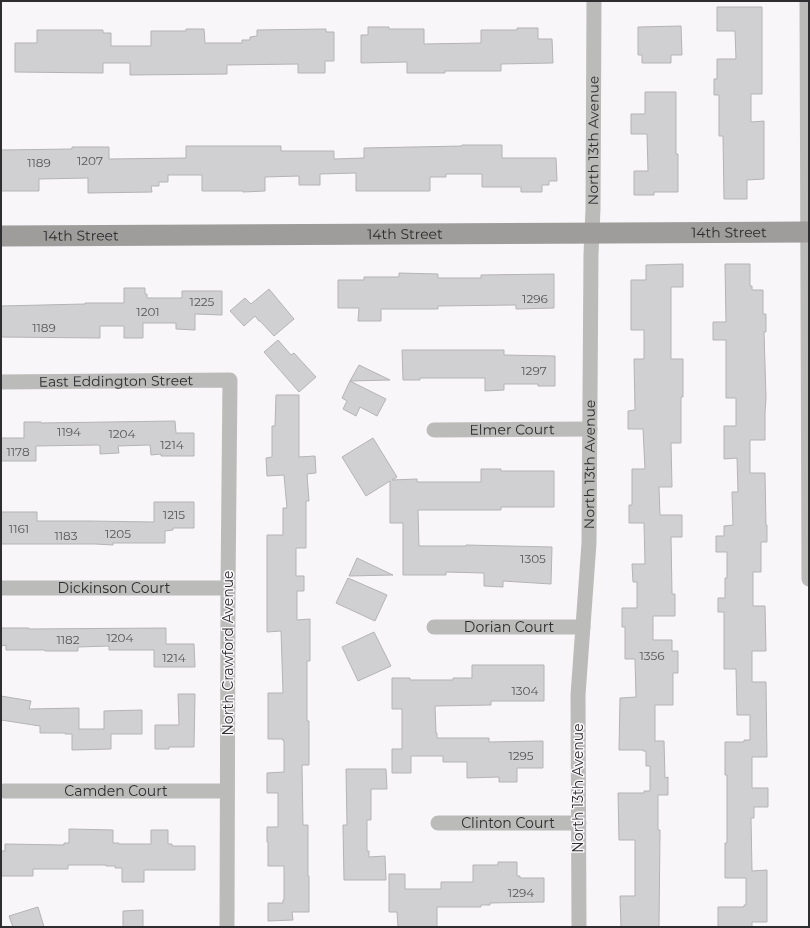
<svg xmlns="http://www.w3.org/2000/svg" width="810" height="928" viewBox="0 0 810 928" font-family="Montserrat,sans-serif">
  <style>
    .building { fill: #d0cfd2; stroke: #b4b3b6 }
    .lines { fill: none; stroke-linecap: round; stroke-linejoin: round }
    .street { stroke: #bbbbb9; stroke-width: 15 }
    .secondary { stroke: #9e9d9b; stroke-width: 21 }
    .labels { text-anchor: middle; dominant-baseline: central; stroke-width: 3; stroke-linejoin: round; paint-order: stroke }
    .number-label { font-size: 12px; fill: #565658 }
    .street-label { font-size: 14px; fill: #2e2d2f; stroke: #f9f6f9 }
  </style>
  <rect width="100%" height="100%" fill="#f9f6f9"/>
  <path class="building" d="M 717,7 L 762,7 L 762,94 L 751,94 L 751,122 L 764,121 L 764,179 L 747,180 L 747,199 L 724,199 L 723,136 L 719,136 L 719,95 L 714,95 L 714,79 L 717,79 L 717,59 L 736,59 L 735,31 L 717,31 Z
    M 681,26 L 682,55 L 671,55 L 671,63 L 642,63 L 642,55 L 638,55 L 638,27 Z
    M 368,27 L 389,27 L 389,29 L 424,29 L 424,44 L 481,43 L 481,30 L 517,30 L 517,28 L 538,28 L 538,39 L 552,39 L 553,63 L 501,64 L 501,71 L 445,71 L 445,73 L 407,73 L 407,62 L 361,63 L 361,35 L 368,35 Z
    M 186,29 L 204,29 L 205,43 L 242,43 L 242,40 L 250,40 L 250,37 L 257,36 L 257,30 L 326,29 L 326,32 L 334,32 L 334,61 L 325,61 L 325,73 L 298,73 L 298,64 L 227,65 L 227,74 L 130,75 L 130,63 L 103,63 L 103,73 L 15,72 L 15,43 L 37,43 L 37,30 L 103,30 L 103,33 L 111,33 L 111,46 L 151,46 L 151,31 L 186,31 Z
    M 645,92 L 676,92 L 676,154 L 678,154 L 678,192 L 654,192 L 654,195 L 634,195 L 634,171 L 648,171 L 647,134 L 631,134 L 631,114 L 645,114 Z
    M 462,145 L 502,145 L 502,158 L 556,158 L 557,181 L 549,181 L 549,185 L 542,185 L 542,192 L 521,192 L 521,187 L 482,187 L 482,174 L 446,174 L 446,177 L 430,177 L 430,191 L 356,191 L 356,173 L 320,174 L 320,185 L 299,185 L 299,176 L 265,177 L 265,191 L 243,192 L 243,191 L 202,191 L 202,175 L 168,175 L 168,182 L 159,182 L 159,186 L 151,186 L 152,192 L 88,193 L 88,178 L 39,179 L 39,191 L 1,191 L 1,150 L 72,149 L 72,147 L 109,147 L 109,159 L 186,158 L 186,146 L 281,146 L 281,151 L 334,151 L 334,159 L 364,158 L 364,148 L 462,146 Z
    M 683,264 L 683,287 L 671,287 L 671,359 L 683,359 L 683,397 L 681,397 L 681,443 L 671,443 L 672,487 L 659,487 L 660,515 L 682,515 L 682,537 L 671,537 L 672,594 L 675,594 L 675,616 L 653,616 L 653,640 L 672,640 L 672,651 L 678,651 L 678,673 L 673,673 L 673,705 L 655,705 L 655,741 L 664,741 L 665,778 L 668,777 L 668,795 L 658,795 L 658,830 L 660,830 L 659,927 L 621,927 L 620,896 L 635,896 L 635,840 L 619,840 L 618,793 L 644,793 L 644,791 L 650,791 L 650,766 L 646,766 L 646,751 L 643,751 L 643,750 L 619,750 L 620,698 L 636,697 L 635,659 L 625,659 L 625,627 L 622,627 L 622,608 L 637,608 L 637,582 L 633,582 L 632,564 L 645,564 L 644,523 L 629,523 L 629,505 L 632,505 L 632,469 L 645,469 L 643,429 L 628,429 L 628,411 L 635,410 L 634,359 L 644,359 L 644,330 L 631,330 L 631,280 L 646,280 L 646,265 Z
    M 725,264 L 750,264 L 750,286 L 752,286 L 752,290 L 763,290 L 763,314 L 766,314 L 766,332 L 764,332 L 766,398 L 765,413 L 765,440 L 750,440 L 750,473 L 765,473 L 766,525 L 767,525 L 767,542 L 761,542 L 761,572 L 753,572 L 753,606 L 765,606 L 766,651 L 752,651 L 752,682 L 766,682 L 767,757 L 752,757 L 752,788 L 768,788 L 768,807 L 754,807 L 754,818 L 751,818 L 752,871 L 767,870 L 767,922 L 752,922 L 752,927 L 718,927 L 718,907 L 744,907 L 744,905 L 746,905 L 746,878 L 725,878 L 725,843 L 727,843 L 727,775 L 725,775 L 725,742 L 744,742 L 744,740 L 750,740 L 750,715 L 737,715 L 736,669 L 724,669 L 724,612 L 718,612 L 718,598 L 725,598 L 725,578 L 727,578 L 727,552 L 716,552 L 716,536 L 724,536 L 724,526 L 733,525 L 732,492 L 738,492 L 737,458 L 724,459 L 724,426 L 736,426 L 736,398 L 726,398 L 726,340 L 713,340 L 713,322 L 726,322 Z
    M 399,273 L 438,274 L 438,278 L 481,278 L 481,275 L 554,274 L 554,308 L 516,309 L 516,305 L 438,306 L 438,309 L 381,309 L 381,321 L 358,321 L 359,308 L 338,308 L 338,280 L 364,280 L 364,277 L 399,277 Z
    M 124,288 L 145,288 L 145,294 L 147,294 L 147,298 L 182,298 L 182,291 L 222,291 L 222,315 L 195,314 L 195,330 L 176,329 L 176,323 L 143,323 L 143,338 L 124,338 L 124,326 L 100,326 L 100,338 L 1,337 L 1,306 L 85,304 L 85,303 L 124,303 Z
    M 269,289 L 294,319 L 274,336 L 260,321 L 259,321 L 255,316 L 244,326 L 230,311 L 245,298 L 251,304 Z
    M 278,340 L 291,355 L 294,353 L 316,377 L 299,392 L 264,352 Z
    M 402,350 L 504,350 L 504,355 L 555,356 L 555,386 L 538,386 L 538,384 L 504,384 L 504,390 L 485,391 L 485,378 L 420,378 L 420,380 L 403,380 Z
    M 359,365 L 390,380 L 350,381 Z
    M 350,381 L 386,399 L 377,416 L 360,407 L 356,416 L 343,409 L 347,401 L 342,398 Z
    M 276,395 L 299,395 L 299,457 L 315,456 L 316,473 L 307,474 L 309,501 L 306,501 L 306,548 L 296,548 L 296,576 L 304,576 L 304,591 L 297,591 L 297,620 L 310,619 L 310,661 L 307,661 L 307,721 L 309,721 L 309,765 L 302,765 L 303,825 L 308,825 L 308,876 L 309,876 L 309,912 L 292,912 L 293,920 L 268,921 L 268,903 L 283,903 L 283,900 L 284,900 L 284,866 L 268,866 L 268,842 L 267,842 L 267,827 L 278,827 L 278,793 L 267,793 L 267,773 L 284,772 L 284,741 L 283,741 L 283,739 L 268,739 L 268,693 L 283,693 L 281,631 L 267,632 L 267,535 L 283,535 L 283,508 L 287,508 L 284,475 L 267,476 L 266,458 L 272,457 L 272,426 L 275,426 Z
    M 175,421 L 176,433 L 194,433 L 194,456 L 161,456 L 161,454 L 151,455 L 150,445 L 118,446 L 119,453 L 100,454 L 100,446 L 98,445 L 36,446 L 36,461 L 1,461 L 1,438 L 24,438 L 24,422 L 41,422 L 41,423 Z
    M 373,438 L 397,477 L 392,480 L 417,479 L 417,482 L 481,482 L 481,469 L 501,469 L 501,471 L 554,471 L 554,507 L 501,507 L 501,510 L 418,510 L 419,546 L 466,546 L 466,545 L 552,547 L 551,584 L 503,581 L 503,587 L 484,586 L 484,573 L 446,572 L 446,575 L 403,575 L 403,523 L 390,523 L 390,481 L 366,496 L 342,457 Z
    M 154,502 L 194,502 L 194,528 L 173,528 L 173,530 L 165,531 L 165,543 L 113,543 L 113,545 L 95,544 L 1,544 L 1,512 L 37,512 L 37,521 L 90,521 L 154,522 Z
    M 357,558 L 393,575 L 349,576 Z
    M 348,578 L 387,595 L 375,621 L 336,603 Z
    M 1,628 L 29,628 L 29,629 L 166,628 L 166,644 L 194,644 L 195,667 L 154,667 L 154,650 L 109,650 L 109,646 L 78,647 L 78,651 L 45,651 L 45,650 L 6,650 L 6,645 L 1,646 Z
    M 374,632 L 391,666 L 358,681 L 342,647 Z
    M 472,665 L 544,665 L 544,701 L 491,701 L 491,705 L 435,706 L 436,733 L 437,733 L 437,738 L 489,738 L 489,742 L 543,741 L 543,768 L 517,768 L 517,782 L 499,782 L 499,777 L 467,778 L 467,762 L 443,762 L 443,756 L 411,756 L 411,773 L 392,773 L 392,749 L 402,749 L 402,709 L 392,709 L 392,678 L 410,678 L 410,680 L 453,680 L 453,678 L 472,678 Z
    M 178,694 L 195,694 L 194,747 L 169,747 L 169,749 L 155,749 L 155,725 L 179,725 Z
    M 1,696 L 31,701 L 29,709 L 79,708 L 79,729 L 104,729 L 104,711 L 142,710 L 142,734 L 111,734 L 111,749 L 72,750 L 72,734 L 65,734 L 65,733 L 40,733 L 40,726 L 1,720 Z
    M 346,769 L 386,769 L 387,789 L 371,789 L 371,820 L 367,820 L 367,851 L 369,851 L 369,857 L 385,856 L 386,880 L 344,880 L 343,825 L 347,825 Z
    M 69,829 L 113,830 L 113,843 L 119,843 L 119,844 L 151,844 L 151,830 L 168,830 L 168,844 L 172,844 L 172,846 L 195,846 L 195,870 L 144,870 L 144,882 L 122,882 L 122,868 L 115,868 L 115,866 L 106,866 L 106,865 L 68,865 L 68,869 L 33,869 L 33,876 L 1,876 L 1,851 L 5,851 L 5,844 L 64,845 L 64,843 L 69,843 Z
    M 498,862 L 517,862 L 517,876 L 520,876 L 520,878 L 544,878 L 544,902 L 490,903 L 490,905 L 481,905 L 481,907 L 437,907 L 437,927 L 398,927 L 397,912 L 389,912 L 389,874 L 405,874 L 405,889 L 441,889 L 441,882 L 473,882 L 473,865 L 498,865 Z
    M 38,907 L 44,927 L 13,927 L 9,916 Z
    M 143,910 L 143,927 L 123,927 L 123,911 Z"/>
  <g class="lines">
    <g class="street">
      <path d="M 807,1 L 809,579"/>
      <path id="s1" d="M 1,382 L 230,380 L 228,588 L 227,927"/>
      <path id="s2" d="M 434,430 L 590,429"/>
      <path id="s3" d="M 1,588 L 228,588"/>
      <path id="s4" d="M 434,627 L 583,627"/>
      <path id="s5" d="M 4,791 L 227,791"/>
      <path id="s6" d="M 438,823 L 579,823"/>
      <path id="s7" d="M 579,927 L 578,695 L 589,543 L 591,254 L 593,209 L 594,1"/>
    </g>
    <path class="secondary" id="s8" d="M 1,236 L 809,232"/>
  </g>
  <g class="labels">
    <g class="number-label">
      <text x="90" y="160">1207</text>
      <text x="39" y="162">1189</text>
      <text x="535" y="298">1296</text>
      <text x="202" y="301">1225</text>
      <text x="148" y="311">1201</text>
      <text x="44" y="327">1189</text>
      <text x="534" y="370">1297</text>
      <text x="69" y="431">1194</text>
      <text x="122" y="433">1204</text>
      <text x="172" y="444">1214</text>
      <text x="18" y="451">1178</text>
      <text x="174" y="514">1215</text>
      <text x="19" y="528">1161</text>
      <text x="118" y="533">1205</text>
      <text x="66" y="535">1183</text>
      <text x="533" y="558">1305</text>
      <text x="120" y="637">1204</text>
      <text x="68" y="639">1182</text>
      <text x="652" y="655">1356</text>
      <text x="174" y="657">1214</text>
      <text x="525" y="690">1304</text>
      <text x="521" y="755">1295</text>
      <text x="521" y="892">1294</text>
    </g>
    <g class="street-label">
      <text stroke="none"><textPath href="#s7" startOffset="787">North 13th Avenue</textPath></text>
      <text stroke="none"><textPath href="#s8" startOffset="728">14th Street</textPath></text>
      <text stroke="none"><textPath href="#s8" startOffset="404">14th Street</textPath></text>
      <text stroke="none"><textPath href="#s8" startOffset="80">14th Street</textPath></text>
      <text stroke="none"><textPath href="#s1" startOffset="115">East Eddington Street</textPath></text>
      <text stroke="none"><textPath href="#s2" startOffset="78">Elmer Court</textPath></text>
      <text stroke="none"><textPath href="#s7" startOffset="463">North 13th Avenue</textPath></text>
      <text stroke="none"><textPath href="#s3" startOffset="113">Dickinson Court</textPath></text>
      <text stroke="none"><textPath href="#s4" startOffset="75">Dorian Court</textPath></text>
      <text transform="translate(228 653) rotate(-90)">North Crawford Avenue</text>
      <text transform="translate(578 788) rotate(-90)">North 13th Avenue</text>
      <text stroke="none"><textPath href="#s5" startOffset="112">Camden Court</textPath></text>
      <text stroke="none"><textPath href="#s6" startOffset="70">Clinton Court</textPath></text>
    </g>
  </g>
  <rect width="810" height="928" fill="none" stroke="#2e2d2f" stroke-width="4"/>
</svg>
